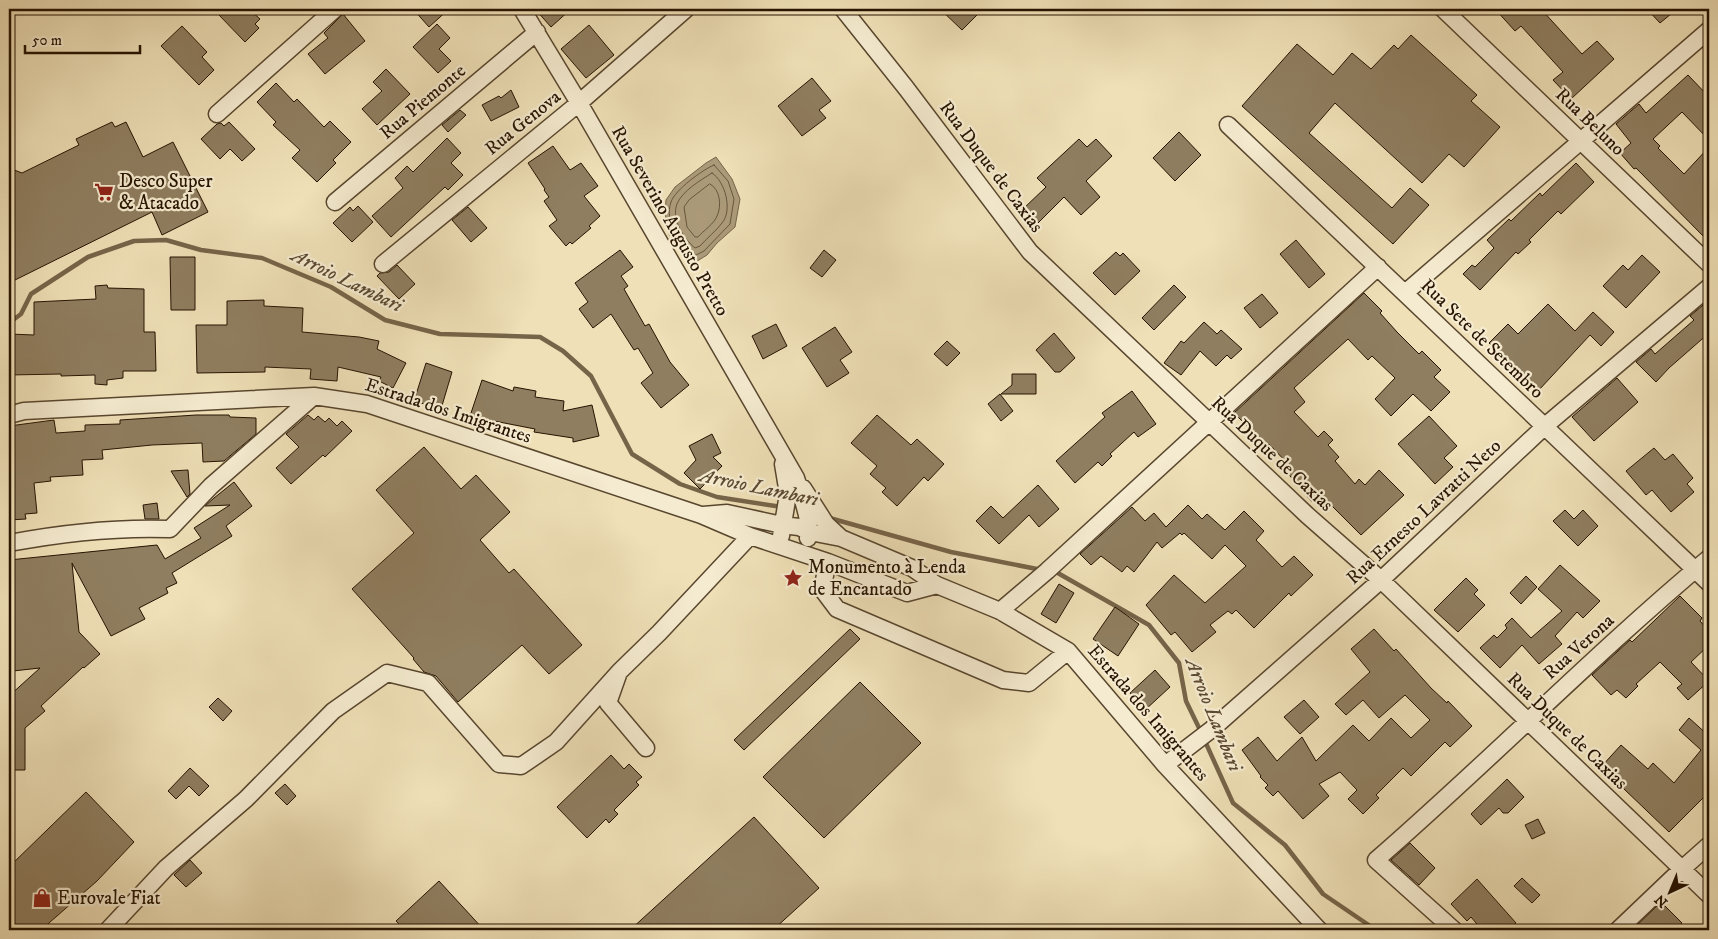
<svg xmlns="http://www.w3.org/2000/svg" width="1718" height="939" viewBox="0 0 1718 939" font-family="'IM FELL DW Pica',serif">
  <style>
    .water { fill: #ab9a79; stroke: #766449 }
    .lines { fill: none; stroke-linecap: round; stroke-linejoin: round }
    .shore { stroke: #68563d; stroke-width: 1 }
    .stream { stroke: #766449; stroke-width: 4.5 }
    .building { fill: #8f7e60; stroke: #261301 }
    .minor-casing { stroke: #58462e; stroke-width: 19 }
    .minor { stroke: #f5ebd0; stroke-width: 16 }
    .labels { text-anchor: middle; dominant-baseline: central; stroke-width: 4.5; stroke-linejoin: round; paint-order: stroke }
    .street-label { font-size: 19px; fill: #261301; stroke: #f5ebd0 }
    .poi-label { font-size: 19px; fill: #261301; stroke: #f5ebd0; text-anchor: start }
    .water-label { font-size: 20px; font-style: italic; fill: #5b4931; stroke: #f5ebd0 }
  </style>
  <rect width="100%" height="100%" fill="#efe0b7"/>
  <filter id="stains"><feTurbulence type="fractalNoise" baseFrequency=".004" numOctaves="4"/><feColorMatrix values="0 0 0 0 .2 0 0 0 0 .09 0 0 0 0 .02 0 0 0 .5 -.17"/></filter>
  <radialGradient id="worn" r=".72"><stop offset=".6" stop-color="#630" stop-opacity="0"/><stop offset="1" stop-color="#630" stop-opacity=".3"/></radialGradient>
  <path class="water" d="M 716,157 L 732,179 L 740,199 L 735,227 L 717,243 L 707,255 L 694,263 L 669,235 L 665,213 L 666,200 L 675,187 L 706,163 Z"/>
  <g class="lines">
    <path class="shore" d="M 714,165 L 728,181 L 734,199 L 730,224 L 704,251 L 694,256 C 680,245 664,222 671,202 C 675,190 702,170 714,165 Z
      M 712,173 C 725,181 733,210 722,223 C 716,231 707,238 700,246 L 695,248 C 684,239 671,219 677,204 C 682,191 701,180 712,173 Z
      M 710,184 C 720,189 722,206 717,216 C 714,224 703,231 698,237 L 695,237 L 687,227 L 684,207 L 689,200 Z"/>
    <path class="stream" d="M 9,323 L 21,314 L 31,294 L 88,257 L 134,241 L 166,240 L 201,250 L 262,258 L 331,287 L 385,320 L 440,334 L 540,337 L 563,351 L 591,376 L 632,454 L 680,484 L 717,497 L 782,507
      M 826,517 L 951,552 L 1042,570
      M 1052,572 L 1056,572 L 1149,625 L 1179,663 L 1186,701 L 1201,732
      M 1204,739 L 1233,803 L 1285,845 L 1323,894 L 1376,930"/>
  </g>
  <path class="building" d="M 225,9 L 249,9 L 260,19 L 255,24 L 259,28 L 245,42 L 219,15 Z
    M 413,9 L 449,9 L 429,27 Z
    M 535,9 L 571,9 L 551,27 Z
    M 940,9 L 983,9 L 962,30 Z
    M 1495,9 L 1529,9 L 1534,15 L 1541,9 L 1582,54 L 1597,41 L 1614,59 L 1571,99 L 1553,80 L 1563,72 L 1521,26 L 1515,31 Z
    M 1647,9 L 1677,9 L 1660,23 Z
    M 343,14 L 365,41 L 325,74 L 308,54 L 328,38 L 324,33 Z
    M 437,24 L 450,38 L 439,49 L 451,61 L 438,73 L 413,47 Z
    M 589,25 L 614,55 L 586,78 L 561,49 Z
    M 182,26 L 207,52 L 202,57 L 214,70 L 199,85 L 161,46 Z
    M 1411,35 L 1477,95 L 1471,101 L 1500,127 L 1464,167 L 1449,154 L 1422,183 L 1335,103 L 1309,133 L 1392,208 L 1410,188 L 1429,205 L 1393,244 L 1242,106 L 1297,44 L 1333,75 L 1352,53 L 1371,69 L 1394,45 L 1398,49 Z
    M 386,69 L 410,94 L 377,125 L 362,109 L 382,91 L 373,82 Z
    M 1688,75 L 1709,97 L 1709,140 L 1682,112 L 1653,139 L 1660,146 L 1658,148 L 1684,174 L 1709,147 L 1709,242 L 1636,168 L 1634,169 L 1620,153 L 1631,143 L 1616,124 L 1639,104 L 1646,113 Z
    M 812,78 L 831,101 L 819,110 L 826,118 L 802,136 L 778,106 Z
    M 276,83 L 294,102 L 297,99 L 324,127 L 330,121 L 351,142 L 333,160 L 336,163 L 317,182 L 292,158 L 300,150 L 273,125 L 276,122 L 257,102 Z
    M 511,90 L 519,107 L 491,121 L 482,105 L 499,96 L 501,98 Z
    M 460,110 L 466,115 L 448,132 L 442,125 Z
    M 112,122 L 115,127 L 126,122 L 143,157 L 173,142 L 208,212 L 162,235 L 152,212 L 9,283 L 9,168 L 22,173 L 79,145 L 76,139 Z
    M 229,122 L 255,149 L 242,161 L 230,149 L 220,159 L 201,139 L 217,124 L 221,123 L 224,126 Z
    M 1179,132 L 1201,155 L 1175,181 L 1153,158 Z
    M 447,138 L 461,153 L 451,163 L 463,175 L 448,190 L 445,187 L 391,237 L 372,216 L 403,188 L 395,178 L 407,166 L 413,172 Z
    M 1079,139 L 1087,147 L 1096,139 L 1112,156 L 1086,181 L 1100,197 L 1081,215 L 1064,197 L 1036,225 L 1022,210 L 1046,187 L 1037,178 Z
    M 553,146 L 570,170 L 581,163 L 598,186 L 584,196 L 600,216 L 589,226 L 591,228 L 572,244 L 570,242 L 566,246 L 549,226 L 557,220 L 544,201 L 549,197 L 544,190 L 545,189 L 528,163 Z
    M 1576,163 L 1594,182 L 1561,214 L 1558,211 L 1529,240 L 1531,242 L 1518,254 L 1516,252 L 1480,290 L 1463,274 L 1472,265 L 1475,267 L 1494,248 L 1487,240 L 1509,219 L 1511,221 L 1540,193 L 1542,196 Z
    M 358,206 L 373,222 L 352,242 L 333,223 L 350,207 L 353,211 Z
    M 468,207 L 487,228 L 471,242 L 452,220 Z
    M 1296,240 L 1325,274 L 1309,288 L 1280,254 Z
    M 620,250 L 633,267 L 621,276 L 628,286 L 624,289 L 645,326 L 649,324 L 670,362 L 689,385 L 661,408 L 641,383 L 653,373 L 638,348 L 634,350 L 611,314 L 593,328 L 579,309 L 588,302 L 575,283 Z
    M 824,250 L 836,260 L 822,277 L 810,268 Z
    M 1116,252 L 1120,256 L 1123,253 L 1140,271 L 1115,295 L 1093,273 Z
    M 1642,255 L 1660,272 L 1626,308 L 1603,286 L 1623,265 L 1628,270 Z
    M 170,257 L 195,257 L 195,310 L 171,310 Z
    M 397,265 L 415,284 L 399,299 L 377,276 L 380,273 L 389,272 Z
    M 107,285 L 108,288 L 144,289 L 144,332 L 155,332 L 156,371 L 123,371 L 123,378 L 107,380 L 107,385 L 95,384 L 95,375 L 61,376 L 61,374 L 9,375 L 9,334 L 34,335 L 34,302 L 96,299 L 95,286 Z
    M 1174,285 L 1186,297 L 1154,330 L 1142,318 Z
    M 1364,293 L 1382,311 L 1380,313 L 1397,332 L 1419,354 L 1422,351 L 1441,370 L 1434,377 L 1450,392 L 1431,411 L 1413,394 L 1391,416 L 1375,399 L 1395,378 L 1372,356 L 1368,360 L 1348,339 L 1294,388 L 1305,402 L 1294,412 L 1318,437 L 1324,431 L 1333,440 L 1328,445 L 1339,457 L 1335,461 L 1355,484 L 1359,479 L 1365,485 L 1379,470 L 1404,495 L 1361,535 L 1328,502 L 1323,506 L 1316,498 L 1312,502 L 1285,470 L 1289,465 L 1269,444 L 1267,446 L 1234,413 Z
    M 1262,294 L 1278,313 L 1260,328 L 1244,308 Z
    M 264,300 L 264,306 L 303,308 L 302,332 L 359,337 L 379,341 L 377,349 L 406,363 L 393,388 L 379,381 L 381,377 L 338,367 L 337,381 L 310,379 L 311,369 L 265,367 L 265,372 L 197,373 L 196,325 L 227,325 L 227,301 Z
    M 1709,300 L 1709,333 L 1669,368 L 1656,382 L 1636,362 L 1651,349 L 1655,354 L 1694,320 L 1690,316 Z
    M 1548,304 L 1575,331 L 1593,312 L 1614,332 L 1601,346 L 1590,335 L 1538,391 L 1489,343 L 1508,324 L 1518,334 Z
    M 1204,322 L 1217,334 L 1221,330 L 1242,349 L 1231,359 L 1227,355 L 1216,366 L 1200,351 L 1181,375 L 1164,363 L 1181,341 L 1184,343 Z
    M 776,324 L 787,346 L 763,359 L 752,336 Z
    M 835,327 L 852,352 L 840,360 L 849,373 L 827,387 L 802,348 Z
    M 1054,333 L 1075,358 L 1060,372 L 1055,372 L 1036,350 Z
    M 947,341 L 960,353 L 947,366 L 934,354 Z
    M 426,363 L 452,372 L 441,409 L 414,401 Z
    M 1012,374 L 1036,374 L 1036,394 L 1001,394 L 1012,385 Z
    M 1617,378 L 1638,402 L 1594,441 L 1572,417 Z
    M 482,380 L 513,391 L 514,387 L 536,391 L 535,397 L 564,401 L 563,411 L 592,405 L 599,436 L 573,442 L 573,438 L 534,432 L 535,429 L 489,420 L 488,423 L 470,416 Z
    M 1132,391 L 1156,424 L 1138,437 L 1134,432 L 1110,454 L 1112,456 L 1102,466 L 1098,462 L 1075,483 L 1056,461 L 1105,417 L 1102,413 Z
    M 1000,394 L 1013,411 L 1001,421 L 988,404 Z
    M 196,415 L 229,415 L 230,417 L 256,418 L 256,434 L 224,461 L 203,462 L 202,443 L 152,445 L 102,450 L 103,459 L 82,460 L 83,475 L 50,477 L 51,481 L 34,483 L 37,513 L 25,514 L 26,519 L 9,520 L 9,426 L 54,420 L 56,433 L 85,431 L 85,425 L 120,424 L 120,420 Z
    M 308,415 L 314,420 L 318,416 L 325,422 L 329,418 L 337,426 L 342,421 L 352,431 L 325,457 L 323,455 L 291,484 L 276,468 L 299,447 L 286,434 Z
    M 877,415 L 911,445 L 917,439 L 944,464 L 928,481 L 924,477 L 897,506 L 882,492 L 886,488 L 870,474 L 877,466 L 851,443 Z
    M 1429,416 L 1457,446 L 1444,458 L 1453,467 L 1435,484 L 1398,444 Z
    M 712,434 L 721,453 L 713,457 L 722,466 L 700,489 L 684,473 L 696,460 L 689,446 Z
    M 424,447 L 461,489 L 476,475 L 510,512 L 480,540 L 509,573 L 514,569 L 582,645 L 549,674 L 522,645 L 458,702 L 436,676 L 424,672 L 413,659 L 414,658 L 352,589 L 414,533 L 376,490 Z
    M 1654,448 L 1665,460 L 1673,454 L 1693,478 L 1687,484 L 1694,492 L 1671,512 L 1652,490 L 1646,495 L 1626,471 Z
    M 188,470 L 190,494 L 187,497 L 171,471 Z
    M 234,482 L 252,506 L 226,526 L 232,536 L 172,573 L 177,583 L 166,588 L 168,593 L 139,608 L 145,619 L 111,636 L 72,563 L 79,632 L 100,654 L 84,668 L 83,667 L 41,706 L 45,711 L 25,728 L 25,770 L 9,770 L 9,696 L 40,668 L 13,671 L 9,635 L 9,560 L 157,545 L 165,559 L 201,538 L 194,528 L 230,505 L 205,506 L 214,498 Z
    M 1038,485 L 1059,509 L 1039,527 L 1029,515 L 999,544 L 976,521 L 991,506 L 1003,518 Z
    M 157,503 L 159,519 L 145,519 L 143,505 Z
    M 1188,505 L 1202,519 L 1207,514 L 1225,530 L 1244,511 L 1264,531 L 1256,540 L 1282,567 L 1294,556 L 1313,575 L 1291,596 L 1289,593 L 1254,628 L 1236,610 L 1232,614 L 1228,611 L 1210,625 L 1216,632 L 1192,652 L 1175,632 L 1171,635 L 1146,605 L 1174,575 L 1205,603 L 1246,566 L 1225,545 L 1212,559 L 1184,533 L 1182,535 L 1180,533 L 1162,548 L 1157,542 L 1134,572 L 1127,566 L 1122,572 L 1101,556 L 1091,565 L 1080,554 L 1132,507 L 1145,521 L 1154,513 L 1166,527 Z
    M 1565,510 L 1574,519 L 1583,510 L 1598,526 L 1578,546 L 1553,521 Z
    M 1560,565 L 1600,601 L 1583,618 L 1577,612 L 1555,636 L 1562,644 L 1539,664 L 1522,645 L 1500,668 L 1480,648 L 1494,635 L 1497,638 L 1507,628 L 1505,625 L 1512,618 L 1531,638 L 1562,611 L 1538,589 Z
    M 1526,576 L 1537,587 L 1521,604 L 1510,593 Z
    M 1466,578 L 1478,590 L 1474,594 L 1485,605 L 1458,632 L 1434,610 Z
    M 1059,584 L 1074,593 L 1056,623 L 1041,614 Z
    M 1680,596 L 1702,618 L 1700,621 L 1709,631 L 1709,645 L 1691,662 L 1709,681 L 1688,700 L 1677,688 L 1682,684 L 1660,662 L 1636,684 L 1638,686 L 1626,698 L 1617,690 L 1611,695 L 1592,675 L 1630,640 L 1632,642 Z
    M 1115,607 L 1139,624 L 1118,656 L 1093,639 Z
    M 850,629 L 860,639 L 744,750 L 734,740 Z
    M 1374,629 L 1394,651 L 1396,649 L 1431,688 L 1447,703 L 1448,701 L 1472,726 L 1450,747 L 1445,742 L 1411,776 L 1403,768 L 1376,795 L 1379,798 L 1363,814 L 1348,799 L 1357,790 L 1340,772 L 1319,784 L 1329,796 L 1303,819 L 1278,791 L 1273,796 L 1265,788 L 1268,785 L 1260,777 L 1261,776 L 1242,750 L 1258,737 L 1277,761 L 1302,737 L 1316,761 L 1353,725 L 1369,741 L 1391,718 L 1411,738 L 1430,720 L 1405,695 L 1379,718 L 1363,700 L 1346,715 L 1335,704 L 1370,672 L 1351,649 Z
    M 1155,670 L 1170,687 L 1145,710 L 1130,693 Z
    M 860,682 L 921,743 L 824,838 L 763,777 Z
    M 218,698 L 232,711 L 223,721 L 209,707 Z
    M 1304,700 L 1319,717 L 1300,734 L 1284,717 Z
    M 1689,718 L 1709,736 L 1709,780 L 1703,788 L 1708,793 L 1669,832 L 1601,767 L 1621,745 L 1648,769 L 1653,763 L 1674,783 L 1701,750 L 1679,730 Z
    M 611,755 L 624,769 L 629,764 L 642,777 L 636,782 L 639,785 L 614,810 L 618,814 L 609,823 L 606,819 L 587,838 L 557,807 Z
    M 190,768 L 209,786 L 199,796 L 189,786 L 176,799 L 168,791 Z
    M 1507,779 L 1524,797 L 1508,813 L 1503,813 L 1499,808 L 1481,825 L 1471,814 Z
    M 285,784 L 296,796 L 287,805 L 275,793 Z
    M 86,792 L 134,842 L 97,881 L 41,930 L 9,930 L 9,867 Z
    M 754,817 L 819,888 L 773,930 L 630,930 Z
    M 1538,819 L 1545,833 L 1532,839 L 1525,825 Z
    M 1410,843 L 1435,868 L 1419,885 L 1391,860 Z
    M 190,860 L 202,873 L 186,887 L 174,875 Z
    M 1522,878 L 1540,895 L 1532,903 L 1514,886 Z
    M 1477,879 L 1516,923 L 1508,930 L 1482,930 L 1471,917 L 1467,921 L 1451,904 Z
    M 439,881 L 484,930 L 405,930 L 396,921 Z
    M 1661,902 L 1682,923 L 1675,930 L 1632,930 Z"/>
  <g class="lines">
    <g class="minor-casing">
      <path id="minor" d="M 522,9 L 579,103 L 796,478 C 800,491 813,526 808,538
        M 843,9 L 906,88 L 1030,252 L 1307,515 L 1381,580 L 1709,895
        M 1443,9 L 1709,264
        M 217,114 L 335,9
        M 1228,125 L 1709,583
        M 335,202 L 537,32
        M 383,264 L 579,103 L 686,9
        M 1405,293 L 1709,30
        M 9,415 L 24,411 L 314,396 L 367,404 L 701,515 L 750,536 L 828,562 L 907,593 L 937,585
        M 803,488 L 826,524 L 841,538
        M 703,515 L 727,513 L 782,525 L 799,527 L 810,532 L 841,538 L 912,568 L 937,585 L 1000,611 L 1068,651 L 1165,765 L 1319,930
        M 781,536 L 788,494 L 783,464
        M 9,543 C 62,533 116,527 170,529 L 211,486 L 314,396
        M 828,562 L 822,589 L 837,609 L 1003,680 L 1029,683 L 1068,651
        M 1000,611 L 1047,571 L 1378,267
        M 646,748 L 608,703 L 619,672 L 659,633 L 750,536
        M 1165,765 L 1212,729 L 1381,580 L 1545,426 L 1709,287
        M 108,930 L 166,868 L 246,799 L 333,711 L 387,673 L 428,683 L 499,764 L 521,766 L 556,742 L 619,672
        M 1454,930 L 1376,860 C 1489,762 1594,654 1709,558
        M 1618,930 L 1682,869 L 1709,845"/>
    </g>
    <use href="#minor" class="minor"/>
  </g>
  <defs>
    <g id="supermarket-bare" transform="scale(1.5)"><path d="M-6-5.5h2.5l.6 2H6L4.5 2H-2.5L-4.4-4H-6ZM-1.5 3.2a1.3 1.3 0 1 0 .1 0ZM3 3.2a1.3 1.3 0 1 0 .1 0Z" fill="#8f2418" stroke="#f5ebd0" stroke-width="2.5" paint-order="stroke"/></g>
    <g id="sight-bare" transform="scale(1.5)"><path d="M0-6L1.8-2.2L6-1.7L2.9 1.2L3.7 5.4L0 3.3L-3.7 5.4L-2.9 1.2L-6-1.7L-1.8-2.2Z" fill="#8f2418" stroke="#f5ebd0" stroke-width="2.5" paint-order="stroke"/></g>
    <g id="shop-bare" transform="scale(1.5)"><path d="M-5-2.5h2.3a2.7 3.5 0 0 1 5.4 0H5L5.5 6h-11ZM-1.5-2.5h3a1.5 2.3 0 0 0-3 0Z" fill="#8f2418" stroke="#f5ebd0" stroke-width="2.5" paint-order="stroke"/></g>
  </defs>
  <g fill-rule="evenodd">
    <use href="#supermarket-bare" x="104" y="192"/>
    <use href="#sight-bare" x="793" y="578"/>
    <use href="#shop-bare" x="42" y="898"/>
  </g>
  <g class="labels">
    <g class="street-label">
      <text transform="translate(423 102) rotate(-40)">Rua Piemonte</text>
      <text transform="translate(1590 122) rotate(44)">Rua Beluno</text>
      <text transform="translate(523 123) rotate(-39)">Rua Genova</text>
      <text transform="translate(991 167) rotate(53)">Rua Duque de Caxias</text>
      <text transform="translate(670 221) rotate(60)">Rua Severino Augusto Pretto</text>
      <text transform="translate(1482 339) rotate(44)">Rua Sete de Setembro</text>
      <text transform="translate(448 411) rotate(18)">Estrada dos Imigrantes</text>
      <text transform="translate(1272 454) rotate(43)">Rua Duque de Caxias</text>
      <text transform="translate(1424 512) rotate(-43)">Rua Ernesto Lavratti Neto</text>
      <text transform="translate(1579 647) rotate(-42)">Rua Verona</text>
      <text transform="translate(1148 713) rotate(49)">Estrada dos Imigrantes</text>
      <text transform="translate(1567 731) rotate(44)">Rua Duque de Caxias</text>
    </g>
    <g class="poi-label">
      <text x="119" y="181">Desco Super<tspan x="119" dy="22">&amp; Atacado</tspan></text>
      <text x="808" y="567">Monumento à Lenda<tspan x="808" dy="22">de Encantado</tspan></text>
      <text x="57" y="898">Eurovale Fiat</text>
    </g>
    <g class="water-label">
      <text transform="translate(347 281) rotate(26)">Arroio Lambari</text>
      <text transform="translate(759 488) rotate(12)">Arroio Lambari</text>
      <text transform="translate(1213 715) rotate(68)">Arroio Lambari</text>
    </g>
  </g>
  <rect width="1718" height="939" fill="none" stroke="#efe0b7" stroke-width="30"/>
  <rect x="10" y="10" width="1698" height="919" fill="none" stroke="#261301" stroke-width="2.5"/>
  <rect x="15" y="15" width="1688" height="909" fill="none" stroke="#261301"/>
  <g transform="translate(1670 892) rotate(224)" stroke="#f5ebd0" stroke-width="4" paint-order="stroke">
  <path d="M0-4L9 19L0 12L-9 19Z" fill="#261301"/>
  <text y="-8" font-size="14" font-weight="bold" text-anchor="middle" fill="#261301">N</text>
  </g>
  <path d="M25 45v8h115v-8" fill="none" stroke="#261301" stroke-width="2.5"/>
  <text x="32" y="45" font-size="15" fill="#261301" stroke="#f5ebd0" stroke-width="4" paint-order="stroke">50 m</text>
  <rect width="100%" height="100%" filter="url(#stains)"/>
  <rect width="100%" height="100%" fill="url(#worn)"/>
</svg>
